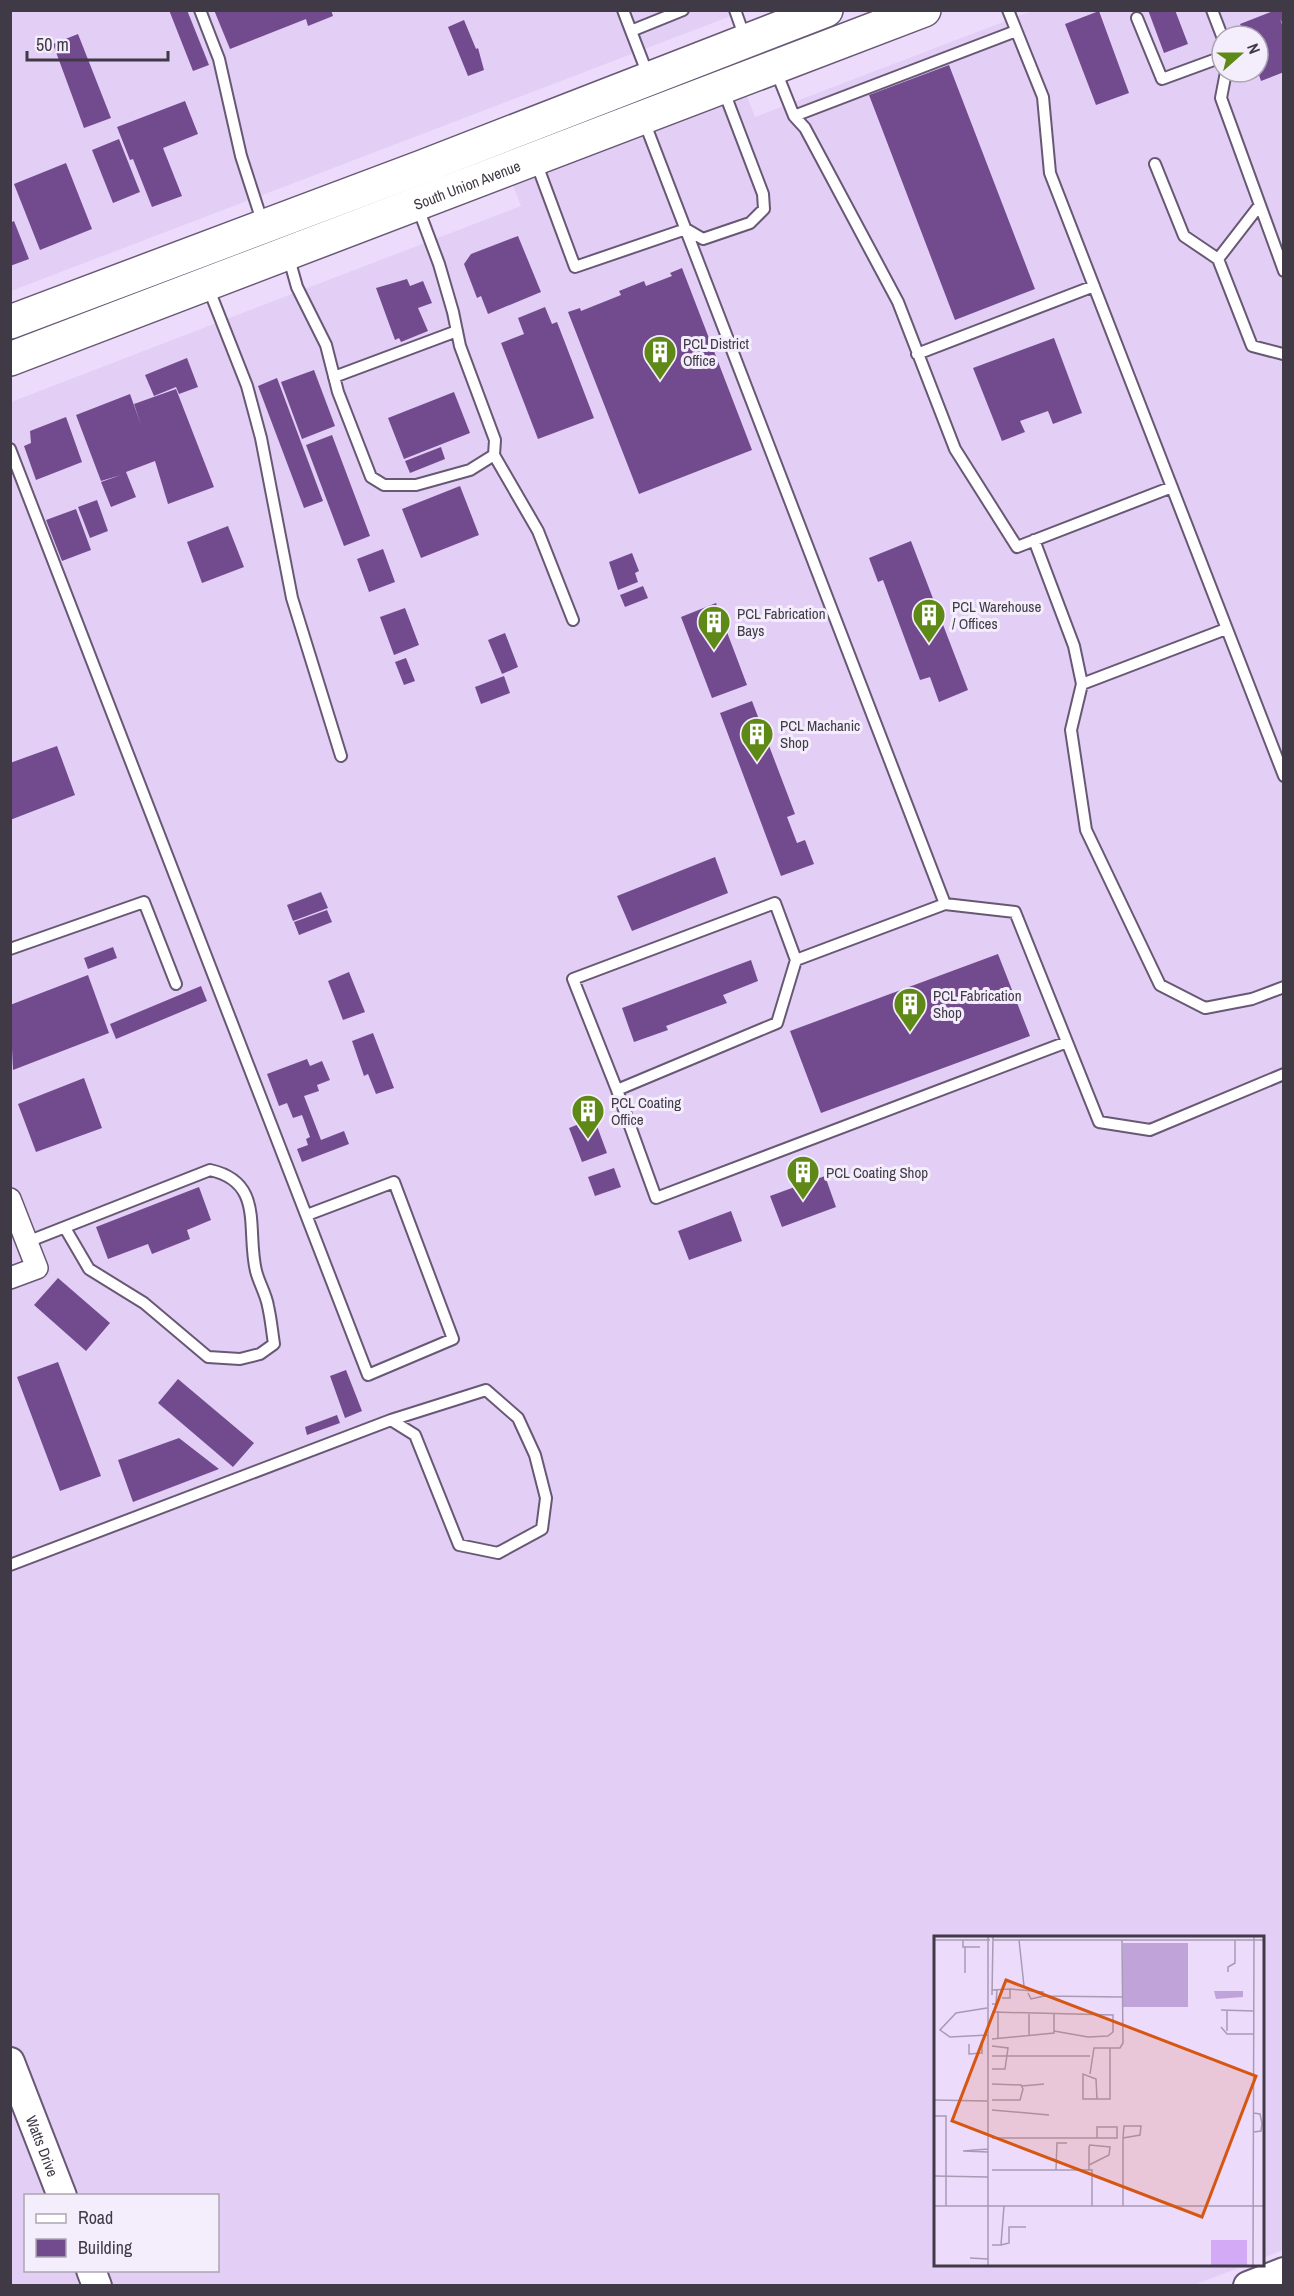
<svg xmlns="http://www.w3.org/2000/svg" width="1294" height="2296" viewBox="0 0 1294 2296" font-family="'Archivo Narrow',sans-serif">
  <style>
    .built { fill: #e3cef6; fill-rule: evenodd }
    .building { fill: #724b8f }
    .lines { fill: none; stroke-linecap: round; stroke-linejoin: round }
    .lane-casing { stroke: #675874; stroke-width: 14 }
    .street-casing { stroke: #675874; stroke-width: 24 }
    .secondary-casing { stroke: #675874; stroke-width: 32 }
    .primary-casing { stroke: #675874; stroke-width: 36 }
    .lane { stroke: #fff; stroke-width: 10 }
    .street { stroke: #fff; stroke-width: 21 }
    .secondary { stroke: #fff; stroke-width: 28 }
    .primary { stroke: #fff; stroke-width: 33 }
    .labels { text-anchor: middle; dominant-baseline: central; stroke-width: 6; stroke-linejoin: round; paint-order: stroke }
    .street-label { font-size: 15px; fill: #403946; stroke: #f4edfb }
    .poi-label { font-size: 15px; fill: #403946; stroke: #f4edfb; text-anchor: start }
    .inset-road { fill: none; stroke: #a89ab3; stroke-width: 1.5 }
    .view { fill: #d75612; fill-opacity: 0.15; stroke: #d75612; stroke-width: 3 }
    .inset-edge { fill: none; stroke: #403946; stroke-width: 3 }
  </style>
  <rect width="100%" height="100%" fill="#eddbfc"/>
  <path class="built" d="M 11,11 L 744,11 L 11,291 Z
    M 1032,11 L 1283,11 L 1283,2250 L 1263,2258 L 1262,1938 L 936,1938 L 936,2264 L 1246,2265 L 1191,2286 L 11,2286 L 11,402 L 521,206 L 507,170 L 741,80 L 755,117 ZM 1222,36 L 1258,36 L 1258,72 L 1222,72 ZM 26,2196 L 218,2196 L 218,2270 L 26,2270 Z"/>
  <path class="building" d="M 169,10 L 187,10 L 209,65 L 193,71 Z
    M 214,10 L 331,10 L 333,16 L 308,26 L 306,19 L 230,49 Z
    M 1148,10 L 1175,10 L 1188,44 L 1164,53 Z
    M 1276,10 L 1284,10 L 1284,26 L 1280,19 L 1284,29 L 1284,72 L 1261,81 L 1258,72 L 1258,36 L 1245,36 L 1240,24 Z
    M 1099,11 L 1129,93 L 1096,105 L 1065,24 Z
    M 464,20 L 476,49 L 478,48 L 484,70 L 468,76 L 448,27 Z
    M 78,34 L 111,118 L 84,128 L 53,44 Z
    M 949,65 L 1035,289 L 955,320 L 869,95 Z
    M 185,101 L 198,134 L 163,148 L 182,196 L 152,207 L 133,159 L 130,160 L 117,127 Z
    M 119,139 L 140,192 L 113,203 L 92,150 Z
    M 66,163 L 92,229 L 40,250 L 14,184 Z
    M 14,221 L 29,259 L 10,266 L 10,223 Z
    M 518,236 L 541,292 L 488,314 L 481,296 L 477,298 L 464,264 L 471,254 Z
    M 682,268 L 752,450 L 639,494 L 568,312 L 580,308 L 581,311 L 621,295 L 619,291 L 644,281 L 646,286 L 672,276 L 670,273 Z
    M 407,279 L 410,286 L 423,281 L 432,303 L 418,308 L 428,331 L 401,342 L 399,338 L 395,340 L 376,288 Z
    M 545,307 L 552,324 L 557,322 L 594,418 L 538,439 L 501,343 L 524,334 L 518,318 Z
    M 1054,338 L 1082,413 L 1053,424 L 1048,411 L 1020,421 L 1025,432 L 1002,441 L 973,368 Z
    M 187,358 L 198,387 L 179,394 L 176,387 L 154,396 L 145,375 Z
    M 314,370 L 335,426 L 302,439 L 281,382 Z
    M 277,378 L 323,501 L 304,508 L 258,386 Z
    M 176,389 L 214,487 L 168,504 L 155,461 L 126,472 L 136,497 L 111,507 L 101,482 L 121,475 L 101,481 L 76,415 L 130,394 L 141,425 L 134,404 Z
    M 454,392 L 470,433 L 404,459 L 388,418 Z
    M 66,417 L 82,462 L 36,480 L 24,446 L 31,443 L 30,431 Z
    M 332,435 L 370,536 L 344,546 L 306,445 Z
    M 441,447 L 445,459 L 410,473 L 405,461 Z
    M 460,486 L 479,535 L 421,558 L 402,509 Z
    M 97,500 L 108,531 L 90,538 L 78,507 Z
    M 76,509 L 91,550 L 62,561 L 46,520 Z
    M 228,526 L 244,567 L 202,583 L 187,542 Z
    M 911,541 L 968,690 L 939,702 L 930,677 L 920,680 L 883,580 L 878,582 L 869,558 Z
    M 383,549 L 395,582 L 369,592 L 357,559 Z
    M 632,553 L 639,571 L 635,573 L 638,582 L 618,590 L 609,562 Z
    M 643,586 L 648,598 L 625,607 L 620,595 Z
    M 716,603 L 747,685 L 712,698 L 681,617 Z
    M 405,608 L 419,645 L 394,655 L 380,617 Z
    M 505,633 L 518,667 L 502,674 L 488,640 Z
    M 406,658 L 415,681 L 404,685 L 395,662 Z
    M 504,676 L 510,693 L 481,704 L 475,687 Z
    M 752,701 L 795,814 L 787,817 L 797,843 L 805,840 L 814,864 L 781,876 L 720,713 Z
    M 57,746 L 75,795 L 10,820 L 10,763 Z
    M 715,857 L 728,893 L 632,931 L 617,896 Z
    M 321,892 L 328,908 L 293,921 L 287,905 Z
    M 327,910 L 332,922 L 299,935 L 294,922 Z
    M 113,947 L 117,958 L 88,969 L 84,958 Z
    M 998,954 L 1030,1036 L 821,1113 L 790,1031 Z
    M 751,960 L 758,981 L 723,995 L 727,1003 L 666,1026 L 668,1030 L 634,1042 L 622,1008 Z
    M 349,972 L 365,1012 L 343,1020 L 328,981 Z
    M 88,975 L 109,1033 L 13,1070 L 10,1005 Z
    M 201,986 L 207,1001 L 116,1039 L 110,1024 Z
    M 373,1033 L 394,1088 L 376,1094 L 368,1074 L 364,1076 L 352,1041 Z
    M 307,1059 L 310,1066 L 322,1061 L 330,1080 L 317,1085 L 319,1091 L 304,1096 L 321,1140 L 344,1131 L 349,1144 L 302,1162 L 297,1149 L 308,1145 L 306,1139 L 310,1137 L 302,1115 L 293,1118 L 287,1103 L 279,1106 L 267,1074 Z
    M 84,1078 L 102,1128 L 36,1152 L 18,1104 Z
    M 594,1118 L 607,1153 L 582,1162 L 569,1128 Z
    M 614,1168 L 621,1187 L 595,1196 L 588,1177 Z
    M 825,1176 L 836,1207 L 782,1227 L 770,1196 Z
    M 199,1187 L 211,1220 L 187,1230 L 190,1239 L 152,1254 L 148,1244 L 108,1259 L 96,1227 Z
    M 731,1211 L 742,1241 L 689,1260 L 678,1231 Z
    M 58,1278 L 110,1323 L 86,1351 L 34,1305 Z
    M 58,1362 L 101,1476 L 60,1491 L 17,1377 Z
    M 346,1370 L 362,1411 L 345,1418 L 330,1376 Z
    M 178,1379 L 254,1443 L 233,1467 L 158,1403 Z
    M 337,1415 L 340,1423 L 307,1435 L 305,1427 Z
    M 179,1438 L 219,1469 L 133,1502 L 118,1460 Z"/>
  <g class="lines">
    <g class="lane-casing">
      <path id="lane" d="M 200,10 L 219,59 L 241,156 L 263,224
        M 623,10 L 631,31 L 683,10
        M 735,10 L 745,38
        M 1008,10 L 1043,97 L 1050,173 L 1284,776
        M 1212,10 L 1222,36
        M 1137,18 L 1162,79 L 1222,57
        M 631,31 L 648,75
        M 776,71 L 794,116 L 805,128 L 898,302 L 955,449 L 1017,547 L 1172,487
        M 1226,72 L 1221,98 L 1284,271
        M 794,116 L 1016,31
        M 644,121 L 945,904
        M 536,162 L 575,267 L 686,229 L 703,239 L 750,223 L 764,209 L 763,194 L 723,89
        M 1155,164 L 1184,236 L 1218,259
        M 1259,206 L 1218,259 L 1252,346 L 1283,354
        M 288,255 L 297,287 L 326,345 L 338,392 L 371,477 L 384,485 L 416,485 L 470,470 L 494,455 L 495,440 L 460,346 L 453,312 L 439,264 L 418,208
        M 208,287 L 247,386 L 261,438 L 292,598 L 341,756
        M 917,354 L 1094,286
        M 334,377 L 457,331
        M 10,449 L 368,1375 L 453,1339 L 394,1182 L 307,1215
        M 494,455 L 538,531 L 573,620
        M 1034,540 L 1074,646 L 1082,684 L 1071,730 L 1086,830 L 1160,985 L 1205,1008 L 1252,999 L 1284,987
        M 1082,684 L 1226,629
        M 10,949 L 144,902 L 176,984
        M 796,960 L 945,904 L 1015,912 L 1099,1122 L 1150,1130 L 1284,1074
        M 617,1090 L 777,1023 L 796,960 L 775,903 L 573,979 L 617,1090 L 656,1198 L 1067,1042
        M 27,1242 L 210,1170 C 265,1182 246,1230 256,1271 C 259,1283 266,1294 268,1306 C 271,1319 272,1331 274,1344 L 260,1354 L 240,1359 L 208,1357 L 144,1303 L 89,1269 L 65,1228
        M 10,1565 L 391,1420 L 486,1390 L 518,1418 L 535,1455 L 546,1498 L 542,1529 L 498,1553 L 459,1545 L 415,1435 L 391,1420"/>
    </g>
    <g class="street-casing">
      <path id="street" d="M 10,1199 L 37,1268 L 10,1278"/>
    </g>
    <g class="secondary-casing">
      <g id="secondary">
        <path id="s1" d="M 10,2062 L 62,2196"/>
        <path d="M 91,2270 L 97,2286"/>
        <path d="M 1248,2286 L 1284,2272"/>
      </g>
    </g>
    <g class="primary-casing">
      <g id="primary">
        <path d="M 10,322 L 422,167 L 826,10"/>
        <path id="s2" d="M 10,359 L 924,10"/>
      </g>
    </g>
    <use href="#lane" class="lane"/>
    <use href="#street" class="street"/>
    <use href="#secondary" class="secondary"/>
    <use href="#primary" class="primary"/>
  </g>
  <defs>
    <g id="building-pin" transform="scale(1.725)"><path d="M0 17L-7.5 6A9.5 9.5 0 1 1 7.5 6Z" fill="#5f8917" stroke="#f4edfb"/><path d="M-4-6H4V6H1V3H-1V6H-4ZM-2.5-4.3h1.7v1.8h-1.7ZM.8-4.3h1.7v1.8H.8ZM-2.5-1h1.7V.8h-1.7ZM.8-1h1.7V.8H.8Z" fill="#fff"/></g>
  </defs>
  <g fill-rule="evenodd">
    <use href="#building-pin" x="660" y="352"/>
    <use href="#building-pin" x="929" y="615"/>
    <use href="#building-pin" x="714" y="622"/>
    <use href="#building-pin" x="757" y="734"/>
    <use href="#building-pin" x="910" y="1004"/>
    <use href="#building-pin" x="588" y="1111"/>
    <use href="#building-pin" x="803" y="1172"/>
  </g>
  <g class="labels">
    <g class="street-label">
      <text stroke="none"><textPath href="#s2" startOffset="489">South Union Avenue</textPath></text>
      <text stroke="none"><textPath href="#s1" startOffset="90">Watts Drive</textPath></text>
    </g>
    <g class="poi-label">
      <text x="683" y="343">PCL District<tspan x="683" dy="17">Office</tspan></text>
      <text x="952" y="606">PCL Warehouse<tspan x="952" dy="17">/ Offices</tspan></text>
      <text x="737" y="613">PCL Fabrication<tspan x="737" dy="17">Bays</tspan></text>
      <text x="780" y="725">PCL Machanic<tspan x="780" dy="17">Shop</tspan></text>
      <text x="933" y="995">PCL Fabrication<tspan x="933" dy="17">Shop</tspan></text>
      <text x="611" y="1102">PCL Coating<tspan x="611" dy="17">Office</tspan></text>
      <text x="826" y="1172">PCL Coating Shop</text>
    </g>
  </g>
  <g transform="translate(934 1936)">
    <rect width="330" height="330" fill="#eddbfc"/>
    <path d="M 189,7 L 254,7 L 254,71 L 189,71 ZM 280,55 L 309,55 L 309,61 L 282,63 Z" fill="#c0a4d9"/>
    <path d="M 277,304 L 313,304 L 313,329 L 277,329 Z" fill="#d3aaf5"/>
    <path class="inset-road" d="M 54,1 L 54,329M 0,4 L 56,4M 29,4 L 29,11 L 46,11M 59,4 L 330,4M 85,4 L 90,50M 294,36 L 294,31 L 301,27 L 301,4M 31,37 L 31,11M 76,53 L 109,56 L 110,60 L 188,61M 58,54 L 76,53 L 76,62 L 68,62M 94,57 L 97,63 L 110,60M 58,59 L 59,1M 58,68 L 62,68 L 63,54M 53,72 L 22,77 L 6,94 L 16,101 L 54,99M 287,74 L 320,75M 293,75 L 293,95M 58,76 L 179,79 L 179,96 L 174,100 L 154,101 L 120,95M 95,78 L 95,100M 287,91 L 293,98 L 320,98M 58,103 L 120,97 L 120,78M 64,103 L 64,75M 35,108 L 35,118 L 48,117 L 48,105M 58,120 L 156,120M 58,133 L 71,133 L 74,112 L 58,110M 156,138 L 160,112 L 186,112 L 189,107 L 188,4M 88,150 L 110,148M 163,163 L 162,143 L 149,138 L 149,163 L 176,163 L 176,112M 0,164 L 53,165M 58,164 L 86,164 L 89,153 L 87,149 L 58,148M 58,174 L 115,179M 0,180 L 12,180 L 12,270M 319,196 L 327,195 L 328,187 L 326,178 L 319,177M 58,202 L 183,202 L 183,191 L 163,191 L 163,202M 54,213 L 29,215 L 54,216M 58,234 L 158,234 L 158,270M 122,234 L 123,207 L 133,207M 155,234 L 155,211 L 156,209 L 176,211 L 175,219 L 155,229M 0,240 L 54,241M 0,270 L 330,270M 189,270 L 189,202 L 190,190 L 207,190 L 206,199 L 189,202M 58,309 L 67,309 L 70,270M 67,309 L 75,307 L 75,291 L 92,291M 36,322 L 54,323M 319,329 L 320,1"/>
    <path class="view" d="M 72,44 L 322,140 L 268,281 L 18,185 Z"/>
    <rect width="330" height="330" class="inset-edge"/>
  </g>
  <rect width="1294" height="2296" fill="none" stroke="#403946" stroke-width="24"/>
  <rect x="24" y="2194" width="195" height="78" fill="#f4edfb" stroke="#aca5b3" stroke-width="1.5"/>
  <rect x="36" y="2214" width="30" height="9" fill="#ffffff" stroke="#aca5b3" stroke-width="1.5"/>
  <text x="78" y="2224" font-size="18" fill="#403946">Road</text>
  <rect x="36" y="2239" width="30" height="18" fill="#724b8f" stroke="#aca5b3" stroke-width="1.5"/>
  <text x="78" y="2254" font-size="18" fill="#403946">Building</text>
  <g transform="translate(1240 54) rotate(69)"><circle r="28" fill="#f4edfb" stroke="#aca5b3" stroke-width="1.5"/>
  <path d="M0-4.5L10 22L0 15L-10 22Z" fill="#5f8917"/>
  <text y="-9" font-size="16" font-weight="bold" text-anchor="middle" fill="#403946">N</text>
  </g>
  <path d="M27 51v9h141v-9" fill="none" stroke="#403946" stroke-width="3"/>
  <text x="36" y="51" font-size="18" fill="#403946" stroke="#f4edfb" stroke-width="4.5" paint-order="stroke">50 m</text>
</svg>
